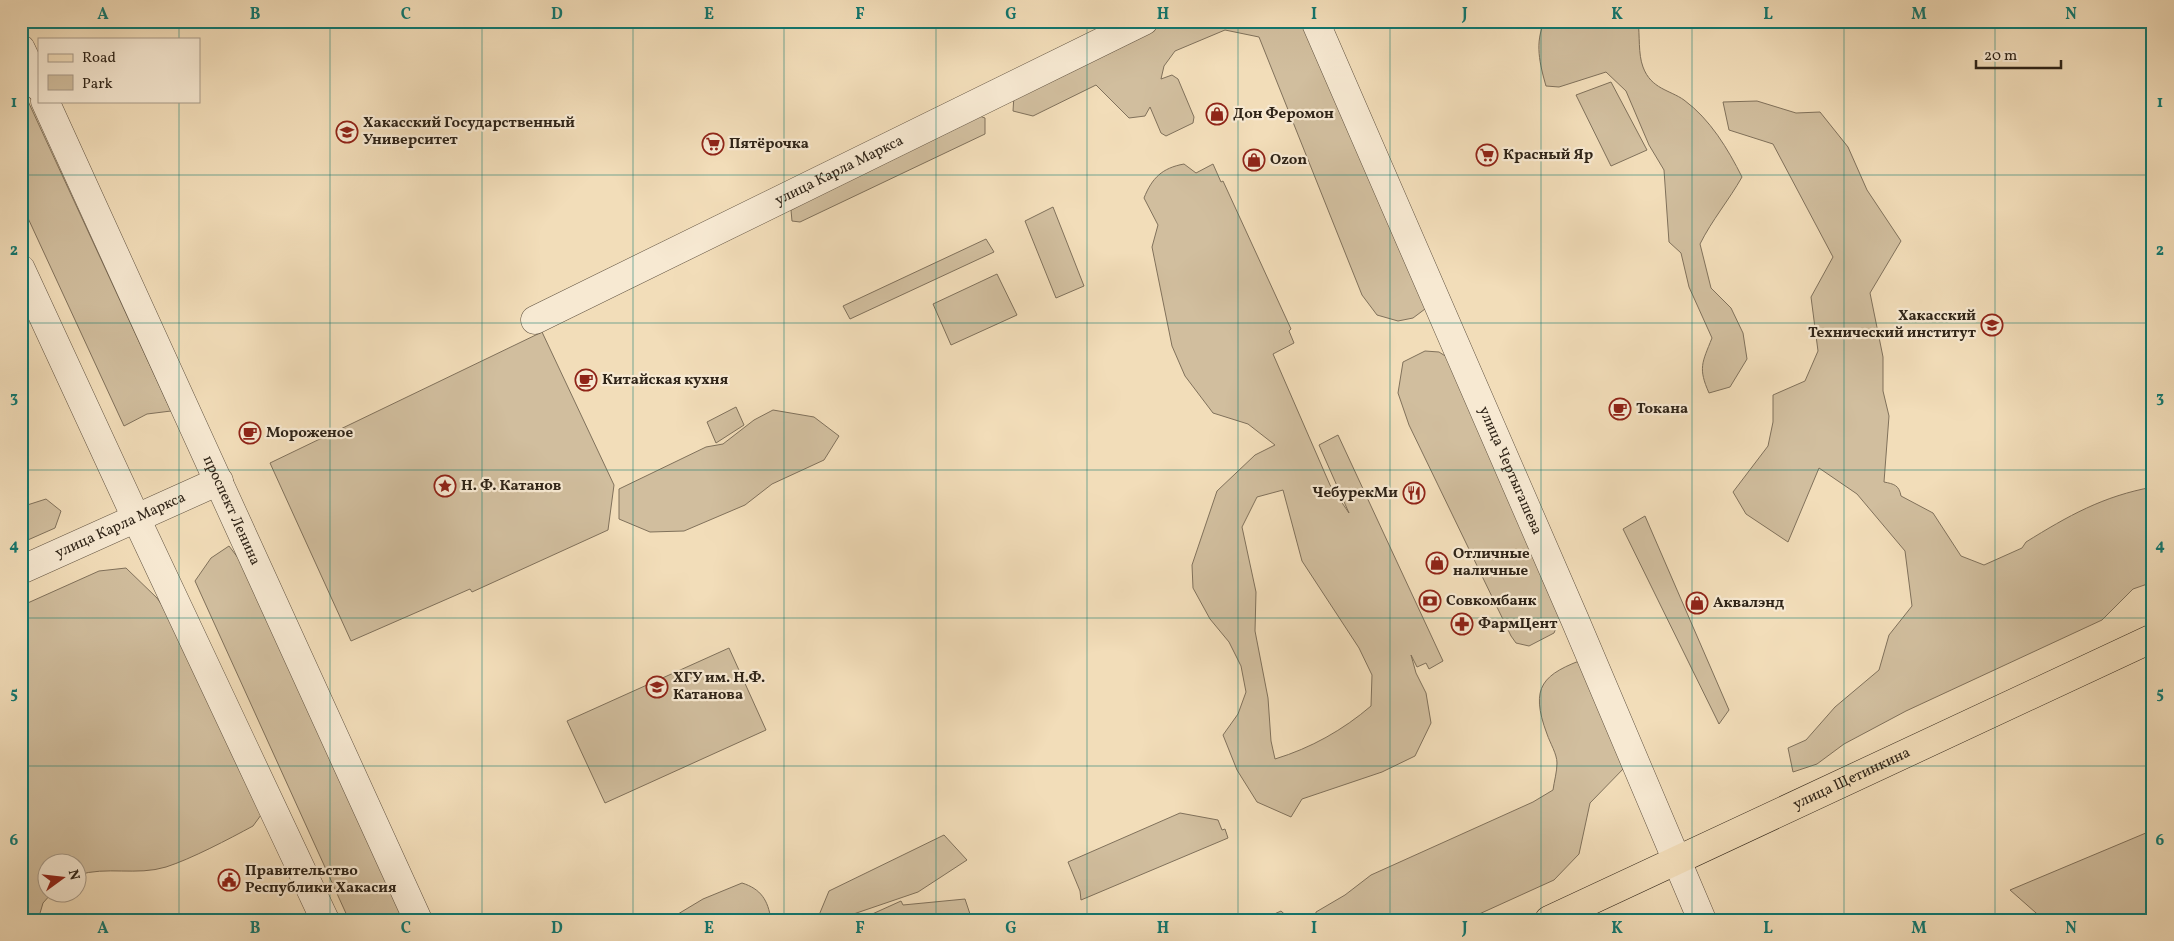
<svg xmlns="http://www.w3.org/2000/svg" width="2174" height="941" viewBox="0 0 2174 941" font-family="Vollkorn,serif">
  <style>
    .green { fill: #d1be9e; stroke: #80715b; fill-rule: evenodd }
    .lines { fill: none; stroke-linecap: round; stroke-linejoin: round }
    .minor-casing { stroke: #605240; stroke-width: 29 }
    .major-casing { stroke: #2f2418; stroke-width: 29 }
    .minor { stroke: #f7e9d2; stroke-width: 28 }
    .major { stroke: #f2ddb9; stroke-width: 28 }
    .grid { fill: none; stroke: #0f766e; stroke-width: 1; stroke-opacity: 0.55 }
    .labels { text-anchor: middle; dominant-baseline: central; stroke-width: 4.5; stroke-linejoin: round; paint-order: stroke }
    .poi-label { font-size: 15px; font-weight: bold; fill: #2f2418; stroke: #f7e9d2; text-anchor: start }
    .street-label { font-size: 15px; fill: #2f2418; stroke: #f7e9d2 }
    .neatline { fill: none; stroke: #0f766e; stroke-width: 2 }
    .grid-label { font-size: 16px; text-anchor: middle; font-weight: bold; fill: #0f766e }
  </style>
  <rect width="100%" height="100%" fill="#f2ddb9"/>
  <filter id="stains"><feTurbulence type="fractalNoise" baseFrequency=".004" numOctaves="4"/><feColorMatrix values="0 0 0 0 .2 0 0 0 0 .09 0 0 0 0 .02 0 0 0 .5 -.17"/></filter>
  <radialGradient id="worn" r=".72"><stop offset=".6" stop-color="#630" stop-opacity="0"/><stop offset="1" stop-color="#630" stop-opacity=".3"/></radialGradient>
  <path class="green" d="M 1164,21 L 1310,21 L 1429,306 L 1413,318 L 1398,321 L 1377,315 L 1362,295 L 1259,37 L 1225,30 L 1175,51 L 1164,66 L 1161,79 L 1172,75 L 1178,79 L 1194,117 L 1193,123 L 1166,136 L 1161,133 L 1150,107 L 1145,116 L 1129,118 L 1096,85 L 1033,116 L 1013,111 L 1014,95 L 1100,50 Z
    M 1545,21 L 1638,21 C 1640,35 1638,54 1643,67 C 1651,89 1670,90 1684,100 C 1710,119 1728,149 1742,177 C 1729,200 1712,220 1700,244 L 1711,288 L 1731,308 L 1743,333 L 1747,359 L 1730,387 L 1709,393 C 1698,368 1702,363 1712,338 L 1689,287 L 1681,253 L 1669,242 L 1664,170 L 1649,145 L 1626,91 L 1606,72 L 1559,87 L 1546,86 C 1540,65 1534,42 1545,21 Z
    M 1611,82 L 1647,150 L 1611,166 L 1576,95 Z
    M 21,87 L 21,86 L 171,411 L 147,414 L 124,426 L 21,203 Z
    M 1757,101 L 1796,113 L 1820,112 L 1848,147 L 1867,190 L 1901,241 L 1870,293 L 1883,357 L 1883,391 L 1889,416 L 1884,482 C 1894,484 1899,485 1901,496 L 1933,513 L 1961,556 L 1984,565 L 2022,548 L 2026,542 C 2068,516 2103,496 2153,487 L 2153,582 L 2133,589 L 2102,620 L 1906,711 L 1844,744 L 1817,764 L 1793,772 L 1788,748 L 1806,740 L 1835,707 L 1879,670 L 1889,635 L 1912,606 L 1905,551 L 1857,494 L 1819,468 L 1788,542 L 1746,514 L 1733,492 L 1768,446 L 1773,422 L 1773,395 L 1805,381 L 1818,351 L 1811,297 L 1833,257 L 1773,144 L 1729,130 L 1723,102 Z
    M 974,114 L 985,118 L 985,134 L 800,222 L 792,221 L 791,210 Z
    M 1184,164 L 1196,173 L 1213,164 L 1221,182 L 1223,181 L 1291,329 L 1289,331 L 1294,343 L 1273,354 L 1330,485 L 1349,513 L 1319,445 L 1338,435 L 1443,661 L 1429,669 L 1426,663 L 1417,667 L 1411,655 L 1416,673 L 1426,693 L 1431,723 L 1415,756 L 1382,772 L 1302,799 L 1291,817 L 1257,802 L 1237,770 L 1223,735 L 1238,714 L 1246,692 L 1241,666 L 1229,642 L 1210,619 L 1193,588 L 1192,565 L 1217,491 L 1255,455 L 1275,445 L 1248,424 L 1213,413 L 1185,376 L 1172,346 L 1152,247 L 1158,225 L 1144,198 C 1152,178 1162,168 1184,164 ZM 1283,490 L 1302,561 L 1359,648 L 1372,675 L 1371,706 C 1343,730 1311,748 1275,759 L 1271,741 L 1268,698 L 1255,631 L 1256,592 L 1242,527 L 1257,497 Z
    M 1053,207 L 1084,286 L 1056,298 L 1025,221 Z
    M 986,239 L 994,252 L 850,319 L 843,306 Z
    M 997,274 L 1017,315 L 951,345 L 933,304 Z
    M 542,332 L 614,485 L 608,530 L 472,592 L 470,589 L 351,641 L 270,463 Z
    M 1425,351 L 1439,352 L 1450,359 L 1563,611 L 1554,633 L 1529,646 L 1516,643 L 1511,636 L 1409,425 L 1398,393 L 1403,362 Z
    M 736,407 L 744,425 L 716,443 L 707,422 Z
    M 773,410 L 814,417 L 839,436 L 824,460 L 772,484 L 745,505 L 684,531 L 650,532 L 619,519 L 619,489 L 706,447 L 723,444 L 754,420 Z
    M 46,499 L 61,511 L 55,528 L 21,543 L 21,507 Z
    M 1645,516 L 1729,710 L 1719,724 L 1623,529 Z
    M 229,546 L 245,567 L 405,920 L 349,920 L 195,581 L 211,558 Z
    M 126,568 L 157,598 L 173,621 L 261,815 L 253,826 C 229,839 191,859 166,867 C 137,876 106,866 78,875 L 78,864 L 48,864 L 48,894 L 51,894 L 43,903 L 38,920 L 21,920 L 21,606 L 99,571 Z
    M 729,648 L 766,730 L 605,803 L 567,721 Z
    M 1587,658 L 1626,766 L 1590,803 L 1579,854 L 1554,880 L 1466,920 L 1315,920 L 1316,912 L 1345,895 L 1371,875 L 1533,802 L 1553,790 C 1554,782 1557,772 1557,763 C 1557,754 1550,743 1547,734 C 1529,686 1543,674 1587,658 Z
    M 1180,813 L 1218,820 L 1222,830 L 1225,829 L 1228,838 L 1081,900 L 1080,891 L 1068,862 Z
    M 2153,830 L 2153,920 L 2044,920 L 2010,890 Z
    M 944,835 L 967,860 L 918,892 L 836,920 L 817,920 L 829,891 Z
    M 742,883 C 761,889 768,900 771,920 L 668,920 L 703,899 Z
    M 965,899 L 972,920 L 859,920 L 901,901 L 903,905 Z
    M 1281,911 L 1291,920 L 1261,920 Z"/>
  <g class="lines">
    <g class="minor-casing">
      <g id="minor">
        <path id="s1" d="M 1315,21 L 1575,620 L 1702,920"/>
        <path d="M 21,49 L 39,87"/>
        <path id="s2" d="M 45,101 L 418,920"/>
        <path d="M 21,269 L 136,518 L 325,920"/>
        <path id="s3" d="M 535,320 L 1144,21"/>
        <path id="s4" d="M 21,570 L 219,481"/>
      </g>
    </g>
    <g class="major-casing">
      <g id="major">
        <path id="s5" d="M 1549,920 L 2153,638"/>
      </g>
    </g>
    <use href="#minor" class="minor"/>
    <use href="#major" class="major"/>
  </g>
  <path class="grid" d="M 179,21 L 179,39M 330,21 L 330,920M 482,21 L 482,920M 633,21 L 633,920M 784,21 L 784,920M 936,21 L 936,920M 1087,21 L 1087,920M 1238,21 L 1238,920M 1390,21 L 1390,920M 1541,21 L 1541,920M 1692,21 L 1692,920M 1844,21 L 1844,920M 1995,21 L 1995,920M 179,101 L 179,920M 21,175 L 2153,175M 21,323 L 2153,323M 21,470 L 2153,470M 21,618 L 2153,618M 21,766 L 2153,766"/>
  <defs>
    <g id="shop-ring" transform="scale(1.125)"><circle r="9.5" fill="#f7e9d2" stroke="#8f2418" stroke-width="1.5"/><path d="M-5-2.5h2.3a2.7 3.5 0 0 1 5.4 0H5L5.5 6h-11ZM-1.5-2.5h3a1.5 2.3 0 0 0-3 0Z" fill="#8f2418"/></g>
    <g id="university-ring" transform="scale(1.125)"><circle r="9.5" fill="#f7e9d2" stroke="#8f2418" stroke-width="1.5"/><path d="M0-5L7-2L0 1L-7-2ZM-4 1L0 2.5L4 1V4Q0 6-4 4Z" fill="#8f2418"/></g>
    <g id="supermarket-ring" transform="scale(1.125)"><circle r="9.5" fill="#f7e9d2" stroke="#8f2418" stroke-width="1.5"/><path d="M-6-5.5h2.5l.6 2H6L4.5 2H-2.5L-4.4-4H-6ZM-1.5 3.2a1.3 1.3 0 1 0 .1 0ZM3 3.2a1.3 1.3 0 1 0 .1 0Z" fill="#8f2418"/></g>
    <g id="cafe-ring" transform="scale(1.125)"><circle r="9.5" fill="#f7e9d2" stroke="#8f2418" stroke-width="1.5"/><path d="M-5.5-4.5H6V0H3Q3 3.5 0 3.5H-2.5Q-5.5 3.5-5.5 0ZM3-3.2v2h1.7v-2ZM-6 4.5H4V6H-6Z" fill="#8f2418"/></g>
    <g id="sight-ring" transform="scale(1.125)"><circle r="9.5" fill="#f7e9d2" stroke="#8f2418" stroke-width="1.5"/><path d="M0-6L1.8-2.2L6-1.7L2.9 1.2L3.7 5.4L0 3.3L-3.7 5.4L-2.9 1.2L-6-1.7L-1.8-2.2Z" fill="#8f2418"/></g>
    <g id="restaurant-ring" transform="scale(1.125)"><circle r="9.5" fill="#f7e9d2" stroke="#8f2418" stroke-width="1.5"/><path d="M-5-6h1v4h1v-4h1v4h1v-4h1v5L-1.5 .5V6h-2V.5L-5-1ZM5-6V6H3V1.5H1.5Q1.5-4 5-6Z" fill="#8f2418"/></g>
    <g id="bank-ring" transform="scale(1.125)"><circle r="9.5" fill="#f7e9d2" stroke="#8f2418" stroke-width="1.5"/><path d="M-6-4H6V4H-6ZM0-2.3a2.3 2.3 0 1 0 0 4.6a2.3 2.3 0 1 0 0-4.6Z" fill="#8f2418"/></g>
    <g id="pharmacy-ring" transform="scale(1.125)"><circle r="9.5" fill="#f7e9d2" stroke="#8f2418" stroke-width="1.5"/><path d="M-2-6h4v4h4v4h-4v4h-4v-4h-4v-4h4Z" fill="#8f2418"/></g>
    <g id="civic-ring" transform="scale(1.125)"><circle r="9.5" fill="#f7e9d2" stroke="#8f2418" stroke-width="1.5"/><path d="M-.6-6.5H3V-4.5H.6V-3L4-1V1h2V6H-6V1h2V-1L-.6-3ZM-1.2 2.5V6h2.4V2.5Z" fill="#8f2418"/></g>
  </defs>
  <g fill-rule="evenodd">
    <use href="#shop-ring" x="1217" y="114"/>
    <use href="#university-ring" x="347" y="132"/>
    <use href="#supermarket-ring" x="713" y="144"/>
    <use href="#supermarket-ring" x="1487" y="155"/>
    <use href="#shop-ring" x="1254" y="160"/>
    <use href="#university-ring" x="1992" y="325"/>
    <use href="#cafe-ring" x="586" y="380"/>
    <use href="#cafe-ring" x="1620" y="409"/>
    <use href="#cafe-ring" x="250" y="433"/>
    <use href="#sight-ring" x="445" y="486"/>
    <use href="#restaurant-ring" x="1414" y="493"/>
    <use href="#shop-ring" x="1437" y="563"/>
    <use href="#bank-ring" x="1430" y="601"/>
    <use href="#shop-ring" x="1697" y="603"/>
    <use href="#pharmacy-ring" x="1462" y="624"/>
    <use href="#university-ring" x="657" y="687"/>
    <use href="#civic-ring" x="229" y="880"/>
  </g>
  <g class="labels">
    <g class="poi-label">
      <text x="1233" y="114">Дон Феромон</text>
      <text x="363" y="123">Хакасский Государственный<tspan x="363" dy="17">Университет</tspan></text>
      <text x="729" y="144">Пятёрочка</text>
      <text x="1503" y="155">Красный Яр</text>
      <text x="1270" y="160">Ozon</text>
      <text x="1976" y="316" text-anchor="end">Хакасский<tspan x="1976" dy="17">Технический институт</tspan></text>
      <text x="602" y="380">Китайская кухня</text>
      <text x="1636" y="409">Токана</text>
      <text x="266" y="433">Мороженое</text>
      <text x="461" y="486">Н. Ф. Катанов</text>
      <text x="1398" y="493" text-anchor="end">ЧебурекМи</text>
      <text x="1453" y="554">Отличные<tspan x="1453" dy="17">наличные</tspan></text>
      <text x="1446" y="601">Совкомбанк</text>
      <text x="1713" y="603">Аквалэнд</text>
      <text x="1478" y="624">ФармЦент</text>
      <text x="673" y="678">ХГУ им. Н.Ф.<tspan x="673" dy="17">Катанова</tspan></text>
      <text x="245" y="871">Правительство<tspan x="245" dy="17">Республики Хакасия</tspan></text>
    </g>
    <g class="street-label">
      <text stroke="none"><textPath href="#s3" startOffset="339">улица Карла Маркса</textPath></text>
      <text stroke="none"><textPath href="#s1" startOffset="490">улица Чертыгашева</textPath></text>
      <text stroke="none"><textPath href="#s2" startOffset="450">проспект Ленина</textPath></text>
      <text stroke="none"><textPath href="#s4" startOffset="109">улица Карла Маркса</textPath></text>
      <text stroke="none"><textPath href="#s5" startOffset="334">улица Щетинкина</textPath></text>
    </g>
  </g>
  <rect width="2174" height="941" fill="none" stroke="#f2ddb9" stroke-width="55"/>
  <rect x="38" y="38" width="162" height="65" fill="#f7e9d2" stroke="#a79a88"/>
  <rect x="48" y="54" width="25" height="8" fill="#f2ddb9" stroke="#a79a88"/>
  <text x="82" y="62" font-size="15" fill="#2f2418">Road</text>
  <rect x="48" y="75" width="25" height="15" fill="#d1be9e" stroke="#a79a88"/>
  <text x="82" y="88" font-size="15" fill="#2f2418">Park</text>
  <g transform="translate(62 878) rotate(75)"><circle r="24" fill="#f7e9d2" stroke="#a79a88"/>
  <path d="M0-4L9 19L0 12L-9 19Z" fill="#8f2418"/>
  <text y="-8" font-size="14" font-weight="bold" text-anchor="middle" fill="#2f2418">N</text>
  </g>
  <path d="M1976 60v8h85v-8" fill="none" stroke="#2f2418" stroke-width="2.5"/>
  <text x="1984" y="60" font-size="15" fill="#2f2418" stroke="#f7e9d2" stroke-width="4" paint-order="stroke">20 m</text>
  <rect x="28" y="28" width="2118" height="886" class="neatline"/>
  <g class="grid-label">
    <text x="103" y="19">A</text>
    <text x="255" y="19">B</text>
    <text x="406" y="19">C</text>
    <text x="557" y="19">D</text>
    <text x="709" y="19">E</text>
    <text x="860" y="19">F</text>
    <text x="1011" y="19">G</text>
    <text x="1163" y="19">H</text>
    <text x="1314" y="19">I</text>
    <text x="1465" y="19">J</text>
    <text x="1617" y="19">K</text>
    <text x="1768" y="19">L</text>
    <text x="1919" y="19">M</text>
    <text x="2071" y="19">N</text>
    <text x="14" y="107">1</text>
    <text x="2160" y="107">1</text>
    <text x="14" y="255">2</text>
    <text x="2160" y="255">2</text>
    <text x="14" y="402">3</text>
    <text x="2160" y="402">3</text>
    <text x="14" y="550">4</text>
    <text x="2160" y="550">4</text>
    <text x="14" y="698">5</text>
    <text x="2160" y="698">5</text>
    <text x="14" y="845">6</text>
    <text x="2160" y="845">6</text>
    <text x="103" y="933">A</text>
    <text x="255" y="933">B</text>
    <text x="406" y="933">C</text>
    <text x="557" y="933">D</text>
    <text x="709" y="933">E</text>
    <text x="860" y="933">F</text>
    <text x="1011" y="933">G</text>
    <text x="1163" y="933">H</text>
    <text x="1314" y="933">I</text>
    <text x="1465" y="933">J</text>
    <text x="1617" y="933">K</text>
    <text x="1768" y="933">L</text>
    <text x="1919" y="933">M</text>
    <text x="2071" y="933">N</text>
  </g>
  <rect width="100%" height="100%" filter="url(#stains)"/>
  <rect width="100%" height="100%" fill="url(#worn)"/>
</svg>
